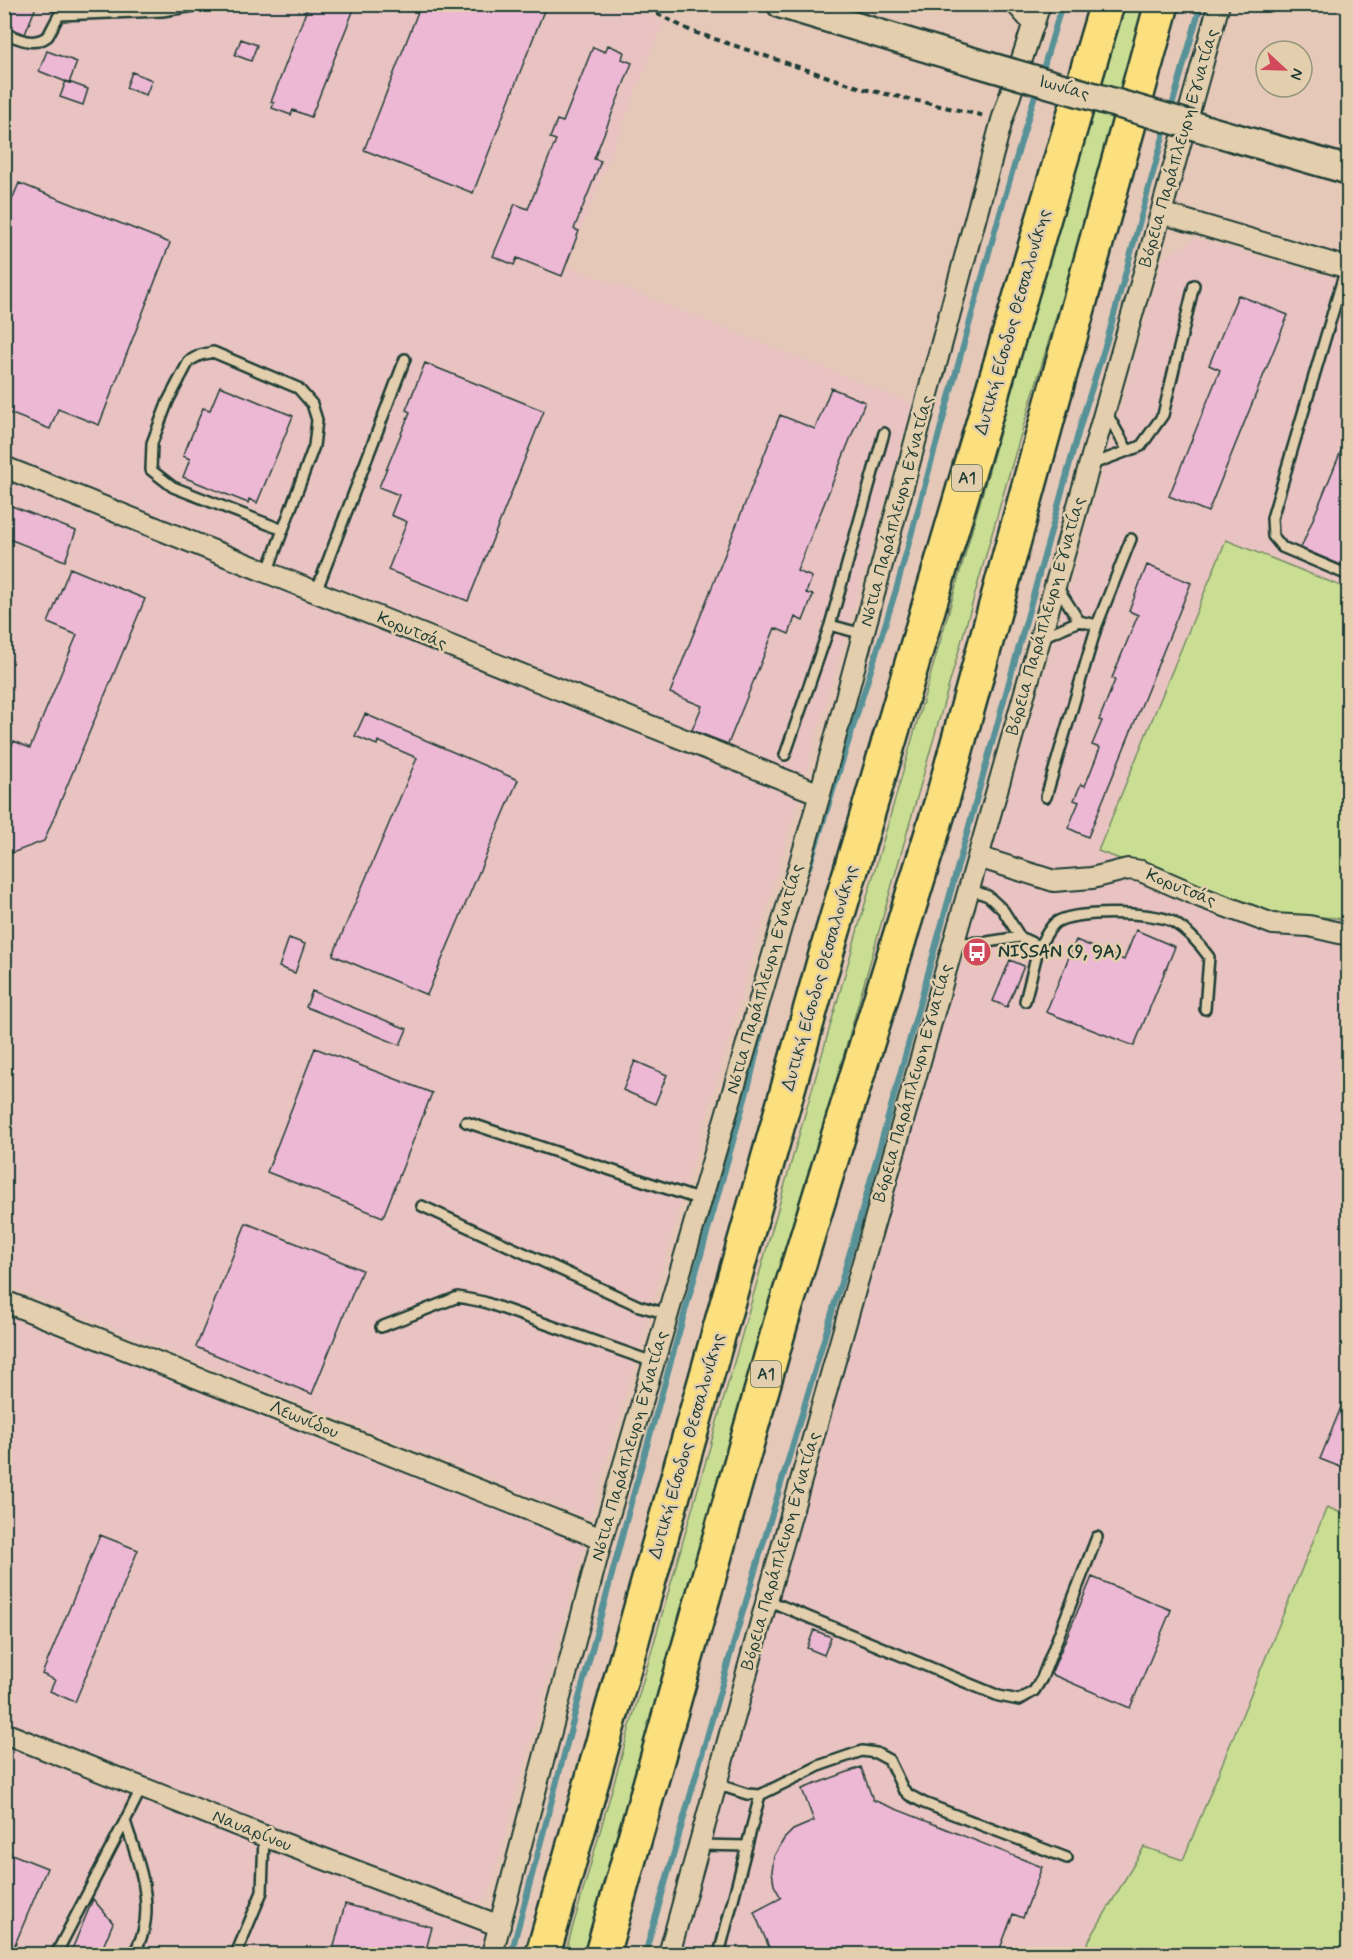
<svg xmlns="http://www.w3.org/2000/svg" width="1353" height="1959" viewBox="0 0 1353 1959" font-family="Mynerve,sans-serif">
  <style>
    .built { fill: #e8c3c1 }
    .green { fill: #cade93; stroke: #748e64; stroke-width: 1.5 }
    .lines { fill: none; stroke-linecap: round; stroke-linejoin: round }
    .stream { stroke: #579297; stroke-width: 6 }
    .building { fill: #edb8d4; stroke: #1f3d34; stroke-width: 1.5 }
    .lane-casing { stroke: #1f3d34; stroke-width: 14 }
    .street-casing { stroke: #1f3d34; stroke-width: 24 }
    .secondary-casing { stroke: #1f3d34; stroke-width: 32 }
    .highway-casing { stroke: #1f3d34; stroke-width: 38 }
    .path { stroke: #1f3d34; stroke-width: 4; stroke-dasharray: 6 4.5; stroke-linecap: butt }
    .lane { stroke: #e3cfad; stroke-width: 9 }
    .street { stroke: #e3cfad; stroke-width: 20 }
    .secondary { stroke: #e3cfad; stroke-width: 27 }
    .highway { stroke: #fce080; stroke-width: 33 }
    .secondary-bridge-casing { stroke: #1f3d34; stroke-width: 32; stroke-linecap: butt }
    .secondary-bridge { stroke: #e3cfad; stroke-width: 27 }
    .labels { text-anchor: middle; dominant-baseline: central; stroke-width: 5; stroke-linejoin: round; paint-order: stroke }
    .shield { fill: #e3cfad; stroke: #5a6958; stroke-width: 1.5 }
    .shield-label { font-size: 16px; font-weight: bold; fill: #1f3d34 }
    .street-label { font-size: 18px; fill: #1f3d34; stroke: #e3cfad }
    .poi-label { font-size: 18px; font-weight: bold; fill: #1f3d34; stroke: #e3cfad; text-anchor: start }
  </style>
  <rect width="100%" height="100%" fill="#e6c8b9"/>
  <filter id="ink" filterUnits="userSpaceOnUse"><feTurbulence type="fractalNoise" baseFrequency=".0167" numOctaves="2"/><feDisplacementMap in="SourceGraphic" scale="12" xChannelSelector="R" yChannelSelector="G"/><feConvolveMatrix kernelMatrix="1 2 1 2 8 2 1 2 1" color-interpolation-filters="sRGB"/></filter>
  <g filter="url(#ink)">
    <path class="built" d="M 4,5 L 633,5 L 663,23 L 567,265 L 913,403 L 590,1519 L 5,1285 Z
      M 1195,238 L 1348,282 L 1348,589 L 1226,540 L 1337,918 L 1348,922 L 1348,1516 L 1327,1507 L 1183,1860 L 1144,1847 L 1081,1954 L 674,1954 L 767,1627 L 1069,589 L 1163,258 Z
      M 4,1310 L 580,1540 L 584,1547 L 488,1898 L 466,1906 L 5,1722 Z
      M 4,1730 L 500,1926 L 492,1954 L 5,1954 Z"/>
    <path class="green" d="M 1122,5 L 1147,5 L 1117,112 L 1007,481 L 588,1954 L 565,1954 Z
      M 1226,540 L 1348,589 L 1348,922 L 1337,918 L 1272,914 L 1098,851 Z
      M 1327,1507 L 1348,1516 L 1348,1954 L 1081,1954 L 1144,1847 L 1183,1860 Z"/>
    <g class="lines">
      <path class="stream" d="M 1041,76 L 1062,4
        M 1170,113 L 1201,4
        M 809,867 L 896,590 L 996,227 L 1037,88
        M 511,1954 L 632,1499 L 750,1081 L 766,1012
        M 645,1954 L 736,1635 L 858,1225 L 1083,416 L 1107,340 L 1166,126"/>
    </g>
    <path class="building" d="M 4,4 L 37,4 L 25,34 L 4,26 Z
      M 309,4 L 356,4 L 311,117 L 293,110 L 291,115 L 272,108 L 274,103 L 271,102 Z
      M 421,4 L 537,4 L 545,8 L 473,193 L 364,150 Z
      M 241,39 L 257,45 L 251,61 L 235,55 Z
      M 608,45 L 624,52 L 622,59 L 632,63 L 594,159 L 601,161 L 574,229 L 579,231 L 562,276 L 517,258 L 514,265 L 493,256 L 515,204 L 528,209 L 556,140 L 550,138 L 557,120 L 563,122 L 593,47 L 605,52 Z
      M 47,51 L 77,62 L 69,83 L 39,71 Z
      M 132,72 L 152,80 L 146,95 L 126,88 Z
      M 66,81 L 88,89 L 83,105 L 60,97 Z
      M 19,183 L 170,243 L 99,425 L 58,409 L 50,429 L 4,411 L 4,219 Z
      M 1238,295 L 1288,315 L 1208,512 L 1169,496 L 1220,370 L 1209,365 Z
      M 425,363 L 544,411 L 468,601 L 388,570 L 407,522 L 391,515 L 399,495 L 379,487 L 410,412 L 406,410 Z
      M 220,386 L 293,416 L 257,503 L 249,499 L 248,503 L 183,477 L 190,459 L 183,456 L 203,408 L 210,410 Z
      M 831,388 L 865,402 L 797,571 L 812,577 L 806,593 L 813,595 L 803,621 L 795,617 L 789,634 L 775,628 L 728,744 L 692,730 L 702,706 L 670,693 L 780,415 L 815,429 Z
      M 1348,434 L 1348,568 L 1301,548 Z
      M 4,503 L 76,531 L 65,561 L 4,537 Z
      M 1147,565 L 1191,583 L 1088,837 L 1068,828 L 1079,802 L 1074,800 L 1081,784 L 1085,786 L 1100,748 L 1092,745 L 1102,721 L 1099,720 L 1115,680 L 1112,678 L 1138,615 L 1129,611 Z
      M 70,568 L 145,599 L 44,841 L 4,856 L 4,762 L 14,741 L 30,748 L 77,635 L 48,623 Z
      M 365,714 L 518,780 L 427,995 L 333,955 L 417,758 L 378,741 L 377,745 L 355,736 Z
      M 1136,930 L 1175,947 L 1134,1046 L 1046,1012 L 1076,940 L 1124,960 Z
      M 289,938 L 305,944 L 295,973 L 279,967 Z
      M 1010,960 L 1024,966 L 1007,1007 L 993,1001 Z
      M 312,991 L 407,1029 L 400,1045 L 306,1007 Z
      M 315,1048 L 432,1093 L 383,1217 L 267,1172 Z
      M 635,1061 L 667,1075 L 655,1104 L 623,1090 Z
      M 246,1223 L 362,1270 L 312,1394 L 196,1347 Z
      M 1348,1390 L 1348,1470 L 1320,1459 Z
      M 100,1535 L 138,1550 L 75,1702 L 50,1691 L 55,1680 L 42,1674 Z
      M 1092,1577 L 1171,1610 L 1130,1708 L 1051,1674 Z
      M 814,1630 L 831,1637 L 824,1655 L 807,1648 Z
      M 861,1767 L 873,1800 L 1042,1867 L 1023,1918 L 1013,1914 L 998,1954 L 772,1954 L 754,1912 L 781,1898 L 774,1885 L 772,1871 L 774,1856 L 784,1839 L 793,1830 L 814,1821 L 802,1789 Z
      M 4,1851 L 47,1868 L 11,1954 L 4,1954 Z
      M 93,1899 L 113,1923 L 100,1954 L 70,1954 Z
      M 345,1904 L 432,1927 L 425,1954 L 332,1954 Z"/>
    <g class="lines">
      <g class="lane-casing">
        <path id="lane" d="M 4,33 C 20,39 33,47 48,36 L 59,15 L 162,11 L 207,4
          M 1346,268 L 1272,518 L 1273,536 L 1282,547 L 1348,575
          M 1106,412 L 1128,451
          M 1090,465 L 1141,446 L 1163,415 L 1194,285
          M 267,573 L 314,446 L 317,420 L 312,404 L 298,388 L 213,352 L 200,355 L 189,361 L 168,401 L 152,443 L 151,470 L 173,487 L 283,530
          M 316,592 L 405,359
          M 830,625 L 863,634
          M 1097,625 L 1131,539
          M 1042,637 L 1079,621 L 1056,585
          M 785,755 L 830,625 L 884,433
          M 1046,797 L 1097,625 L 1079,621
          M 969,889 L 988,896 L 1003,910 L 1020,937 L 1039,946 C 1044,939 1049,928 1055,923 C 1072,910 1155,911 1173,922 C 1188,931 1199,943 1209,957 L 1205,1009
          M 954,943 L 987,942 L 1020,937
          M 1025,1001 L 1039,946
          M 466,1122 L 701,1200
          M 422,1206 L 639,1306 L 668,1314
          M 381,1327 L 458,1297 L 484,1302 L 653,1362
          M 767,1600 L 999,1696 L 1019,1700 L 1034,1691 L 1042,1678 L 1097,1537
          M 716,1784 L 747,1794 L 760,1795 L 821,1765 L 862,1751 L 876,1753 L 889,1760 L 903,1789 L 909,1795 L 924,1803 L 1067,1858
          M 699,1845 L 747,1846
          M 56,1954 L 125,1821
          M 134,1954 C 137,1947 141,1940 143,1932 C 153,1895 136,1856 125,1821 L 142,1787
          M 236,1954 L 262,1892 L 264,1836
          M 719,1954 L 760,1795"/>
      </g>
      <g class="street-casing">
        <path id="street" d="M 1016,4 L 1034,24
          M 1161,213 L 1348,268
          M 4,467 L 820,794
          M 978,857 L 1054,881 L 1092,878 L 1128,869 L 1141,871 L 1203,898 L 1273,924 L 1309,926 L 1348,935
          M 4,1301 L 602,1539
          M 4,1733 L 264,1836 L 500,1926
          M 492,1954 L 602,1539 L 820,794 L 1002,120 L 1040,4
          M 669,1954 L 767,1600 L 1161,213 L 1219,4"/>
      </g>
      <g class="secondary-casing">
        <path id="secondary" d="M 781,4 L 950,55
          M 1236,138 L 1348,170"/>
      </g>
      <g class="highway-casing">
        <path id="highway" d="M 543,1954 L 827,951 L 1107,4
          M 602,1954 L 781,1322 L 943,797 L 1162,4"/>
      </g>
      <path class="path" d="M 638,4 L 691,31 L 864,89 L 985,116"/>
      <use href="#lane" class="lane"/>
      <use href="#street" class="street"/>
      <use href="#secondary" class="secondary"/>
      <use href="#highway" class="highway"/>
      <g class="secondary-bridge-casing">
        <path id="secondary-bridge" d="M 950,55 L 1236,138"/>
      </g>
      <use href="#secondary-bridge" class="secondary-bridge"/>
    </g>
  </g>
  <defs>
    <g id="bus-disc" transform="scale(1.5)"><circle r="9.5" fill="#d1495b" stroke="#e3cfad"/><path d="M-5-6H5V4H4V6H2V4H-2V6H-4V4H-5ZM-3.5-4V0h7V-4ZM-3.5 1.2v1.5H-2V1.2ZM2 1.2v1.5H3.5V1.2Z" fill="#fff"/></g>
  </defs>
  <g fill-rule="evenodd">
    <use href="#bus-disc" x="977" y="952"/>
  </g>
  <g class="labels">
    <g class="shield">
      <rect x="952" y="465" width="30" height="26" rx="4.5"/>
      <rect x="751" y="1361" width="30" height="26" rx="4.5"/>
    </g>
    <g class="shield-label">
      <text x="967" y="478">Α1</text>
      <text x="766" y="1374">Α1</text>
    </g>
    <g class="street-label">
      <text transform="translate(1064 88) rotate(16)">Ιωνίας</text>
      <text transform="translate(1179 148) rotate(-74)">Βόρεια Παράπλευρη Εγνατίας</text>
      <text transform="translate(1013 322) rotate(-74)">Δυτική Είσοδος Θεσσαλονίκης</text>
      <text transform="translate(897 511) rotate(-75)">Νότια Παράπλευρη Εγνατίας</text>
      <text transform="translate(1046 616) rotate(-74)">Βόρεια Παράπλευρη Εγνατίας</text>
      <text transform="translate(412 631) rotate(22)">Κορυτσάς</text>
      <text transform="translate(1181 888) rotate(22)">Κορυτσάς</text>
      <text transform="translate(820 978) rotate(-74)">Δυτική Είσοδος Θεσσαλονίκης</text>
      <text transform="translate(765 979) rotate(-74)">Νότια Παράπλευρη Εγνατίας</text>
      <text transform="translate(913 1083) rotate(-74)">Βόρεια Παράπλευρη Εγνατίας</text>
      <text transform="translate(304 1420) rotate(22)">Λεωνίδου</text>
      <text transform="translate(630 1446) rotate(-74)">Νότια Παράπλευρη Εγνατίας</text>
      <text transform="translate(687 1446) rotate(-74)">Δυτική Είσοδος Θεσσαλονίκης</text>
      <text transform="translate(781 1551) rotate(-74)">Βόρεια Παράπλευρη Εγνατίας</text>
      <text transform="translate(252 1831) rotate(22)">Ναυαρίνου</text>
    </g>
    <g class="poi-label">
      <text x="998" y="952">NISSAN (9, 9Α)</text>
    </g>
  </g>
  <rect width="1353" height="1959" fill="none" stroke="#e3cfad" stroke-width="24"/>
  <rect x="12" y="12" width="1329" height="1935" fill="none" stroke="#1f3d34" stroke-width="2" filter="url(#ink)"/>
  <g transform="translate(1284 69) rotate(112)"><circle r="28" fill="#e3cfad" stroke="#95957d" stroke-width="1.5"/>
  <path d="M0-4.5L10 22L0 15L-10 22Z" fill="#d1495b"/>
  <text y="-9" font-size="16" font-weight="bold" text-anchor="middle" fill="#1f3d34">N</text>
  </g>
</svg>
